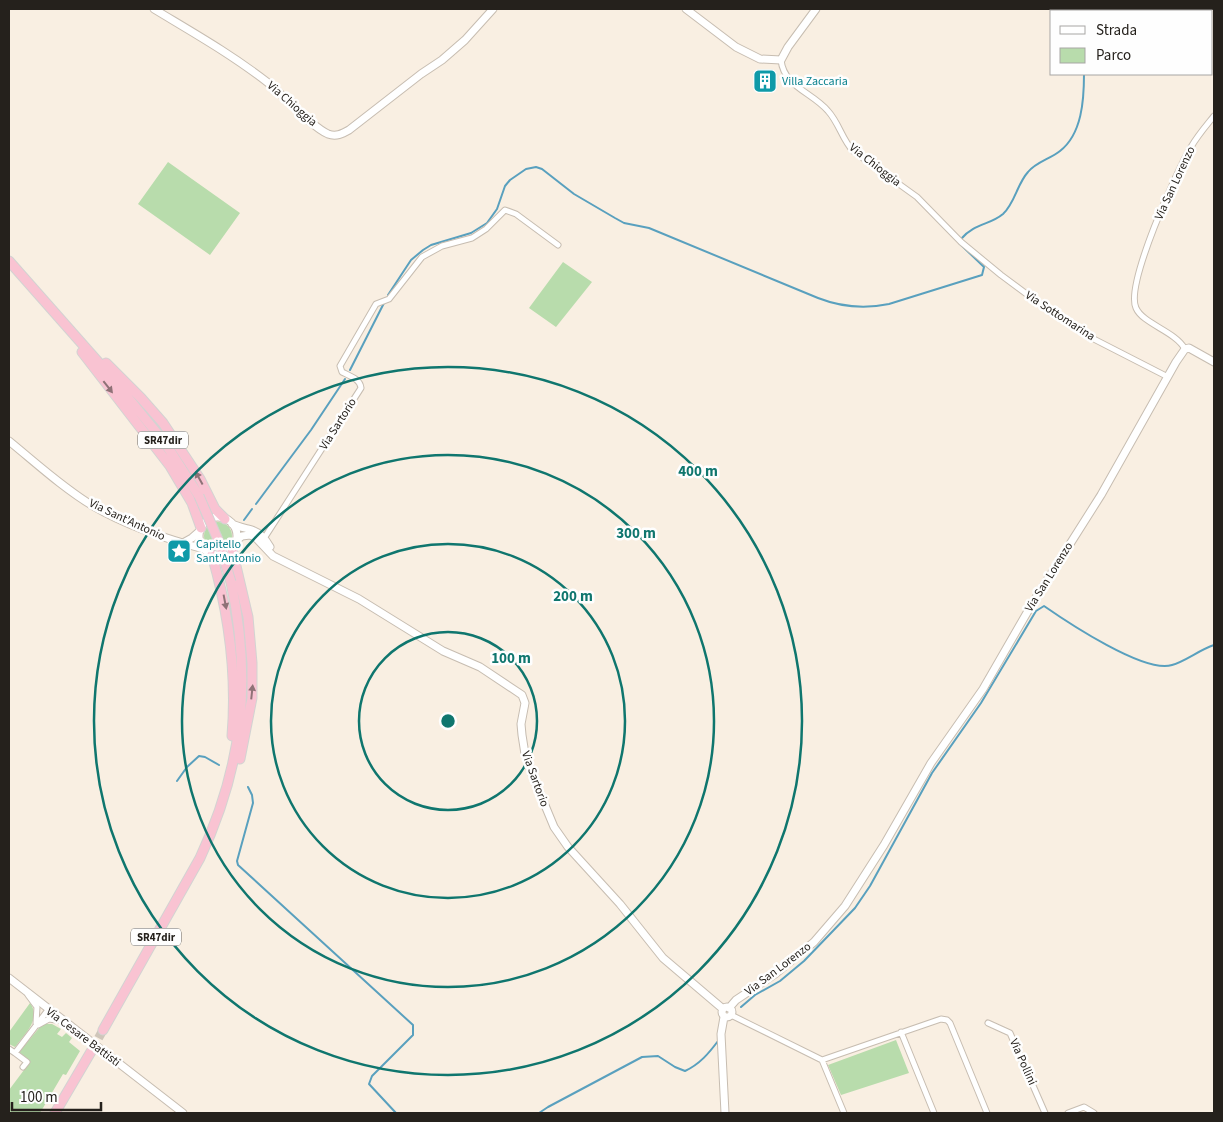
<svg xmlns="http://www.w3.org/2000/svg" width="1223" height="1122" viewBox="0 0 1223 1122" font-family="'Source Sans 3',sans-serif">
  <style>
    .green { fill: #b8dcac }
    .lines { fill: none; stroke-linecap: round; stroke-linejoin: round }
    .stream { stroke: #59a0be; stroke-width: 2 }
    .highway-tunnel { stroke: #cfc6ba; stroke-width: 9; stroke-dasharray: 9 4.5; stroke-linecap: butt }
    .street-casing { stroke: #c7bdb1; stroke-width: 7 }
    .secondary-casing { stroke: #c7bdb1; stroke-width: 9 }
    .highway-casing { stroke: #d3d3d2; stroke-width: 11 }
    .street { stroke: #fff; stroke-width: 5 }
    .secondary { stroke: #fff; stroke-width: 7 }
    .highway { stroke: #f9c3d2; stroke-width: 9 }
    .highway-bridge-casing { stroke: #d3d3d2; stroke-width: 11; stroke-linecap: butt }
    .highway-bridge { stroke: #f9c3d2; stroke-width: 9 }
    .oneway { fill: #8f7277 }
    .ring { fill: none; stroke: #0f766e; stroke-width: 2.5 }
    .labels { text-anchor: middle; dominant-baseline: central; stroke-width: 5; stroke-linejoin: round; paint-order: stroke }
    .shield { fill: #fefefe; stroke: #666360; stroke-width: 1 }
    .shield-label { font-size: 11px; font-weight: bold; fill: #25211c }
    .culture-label { font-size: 12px; fill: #0d838f; stroke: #fefefe; text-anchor: start }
    .street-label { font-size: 12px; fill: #25211c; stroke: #fefefe }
    .centre { fill: #0f766e; stroke: #fefefe; stroke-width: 2.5 }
    .ring-label { font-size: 15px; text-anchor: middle; font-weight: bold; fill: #0f766e; stroke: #fefefe; stroke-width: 5; stroke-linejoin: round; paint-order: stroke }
  </style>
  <rect width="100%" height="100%" fill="#f9efe2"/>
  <path class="green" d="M 168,162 L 240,213 L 210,255 L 138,204 Z
    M 563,262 L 592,282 L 556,327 L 529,308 Z
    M204 536a14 14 0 1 1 28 0a14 14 0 1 1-28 0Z
    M 30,1003 C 42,1019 24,1035 15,1047 L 9,1044 L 9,1032 Z
    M 45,1024 L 52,1024 L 61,1029 L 57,1034 L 62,1037 L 66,1033 L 72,1038 L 69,1042 L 80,1051 L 66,1075 L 63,1074 L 40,1113 L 9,1113 L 9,1090 L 30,1062 L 19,1052 L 40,1027 Z
    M 896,1040 L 909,1073 L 841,1095 L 828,1065 Z"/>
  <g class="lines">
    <path class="stream" d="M 1098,11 L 1099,9
      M 961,239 C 975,223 990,225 1003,214 C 1015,203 1017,184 1028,172 C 1036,162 1050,159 1060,151 C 1082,134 1084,100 1084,74
      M 388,295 L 411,260 L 423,250 L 431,245 L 471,233 L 487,223 L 497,209 L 505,186 L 510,180 L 526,169 L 536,167 L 542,169 L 574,194 L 615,218 L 624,223 L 649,228 L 818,298 C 841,307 865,309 889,304 L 982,275 L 984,267 L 959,243
      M 350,370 L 384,303
      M 256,504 L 311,430 L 345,379
      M 244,520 L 252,509
      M 177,781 L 187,767 L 199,756 L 205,757 L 219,765
      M 248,787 L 252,795 L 253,803 L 237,861 L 238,865 L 413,1025 L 413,1035 L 372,1076 L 369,1084 L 396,1113
      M 741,1007 L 755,995 L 780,981 L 804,961 L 855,908 L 870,886 L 932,773 L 981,703 L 1036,611 L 1044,606 C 1067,622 1145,674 1172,665 C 1186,661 1199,650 1214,645
      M 539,1113 L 548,1107 L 642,1057 L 658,1056 L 675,1067 L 685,1071 C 700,1064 709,1053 718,1041"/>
    <path class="highway-tunnel" d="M 92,1050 L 103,1030"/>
    <g class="street-casing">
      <path id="street" d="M 781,60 C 784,87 812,92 828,111 C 839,123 842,139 853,151 L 917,197 L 961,242 L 1001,275 L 1044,307 L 1084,334 L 1168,377
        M 1185,349 C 1175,331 1143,324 1136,308 C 1125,285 1177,170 1191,147 C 1198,135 1206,126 1214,116
        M 263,540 L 361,388 C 360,379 350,376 342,372 L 340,366 L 376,304 L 389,299 L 422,257 L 442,246 L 472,238 L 486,229 L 505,210 L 516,214 L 558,245
        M 28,995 L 37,1007 L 36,1023
        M 731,1015 L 822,1060 L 941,1019 L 947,1020 L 950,1023 L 987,1113
        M 988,1023 L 1010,1033 L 1045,1113
        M 38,1025 L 49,1019 L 63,1021
        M 901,1032 L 934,1113
        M 9,1049 L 15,1053 L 48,1010
        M 15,1053 L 27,1062 L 23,1067
        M 822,1060 L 844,1113
        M 1068,1113 L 1084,1107 L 1094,1113"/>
    </g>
    <g class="secondary-casing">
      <path id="secondary" d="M 154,9 C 192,32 231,54 267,82 C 284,95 310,126 328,134 C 336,137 342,134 349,130 L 421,74 L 442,60 L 465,40 L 493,9
        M 686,9 L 736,47 L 760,59 L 781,60 L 788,47 L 816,9
        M 9,441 C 36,463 63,488 93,506 C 127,526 166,539 204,549
        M199 536a19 19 0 1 1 38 0a19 19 0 1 1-38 0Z
        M 232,524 C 238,527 242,527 248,529 C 259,531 265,538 270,547
        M 237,540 L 242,536 L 250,535 L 255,537 L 273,556 L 359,599 L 443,651 L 480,667 L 522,695 L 525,703 L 521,724 L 522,735 L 525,754 L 532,774 L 554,827 L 568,847 L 620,904 L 663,958 L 723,1009
        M 183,543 L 192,538 L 200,531
        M 9,978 L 183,1113
        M722 1012a5 5 0 1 1 10 0a5 5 0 1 1-10 0Z
        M 729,1008 L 736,1000 L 775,974 L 814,942 L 845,906 L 884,845 L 931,763 L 983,689 L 1032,604 L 1101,495 L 1176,362 L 1185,349 L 1189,348 L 1214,362
        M 724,1017 L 721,1034 L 725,1113"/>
    </g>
    <g class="highway-casing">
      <path id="highway" d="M 9,261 L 107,372 L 165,443 L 199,496
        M 82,352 L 170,466 L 192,503 L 201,528
        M 106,363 L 141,398 L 163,423 L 200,479 L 215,509 L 225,519
        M 232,549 L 248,617 L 252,663 L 252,698 L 240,759
        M 212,555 C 229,614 237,675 232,736
        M 103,1030 L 200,858 C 243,766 252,681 231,582
        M 55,1113 L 92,1050"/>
    </g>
    <use href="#street" class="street"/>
    <use href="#secondary" class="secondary"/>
    <use href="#highway" class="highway"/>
    <g class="highway-bridge-casing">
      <path id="highway-bridge" d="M 199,496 L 219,542 L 231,582"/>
    </g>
    <use href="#highway-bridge" class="highway-bridge"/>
  </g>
  <defs><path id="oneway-solid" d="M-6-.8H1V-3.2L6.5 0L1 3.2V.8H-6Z" transform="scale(1.25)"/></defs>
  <g class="oneway">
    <use href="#oneway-solid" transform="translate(108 387) rotate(52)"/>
    <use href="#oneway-solid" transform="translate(199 478) rotate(-119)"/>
    <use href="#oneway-solid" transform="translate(225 602) rotate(79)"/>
    <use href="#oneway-solid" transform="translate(252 692) rotate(-84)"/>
  </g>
  <g class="ring">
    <circle cx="448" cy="721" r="89"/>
    <circle cx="448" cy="721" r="177"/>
    <circle cx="448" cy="721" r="266"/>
    <circle cx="448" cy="721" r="354"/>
  </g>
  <defs>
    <g id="building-square" transform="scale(1.25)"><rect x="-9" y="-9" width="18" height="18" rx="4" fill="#0f9aa8" stroke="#fefefe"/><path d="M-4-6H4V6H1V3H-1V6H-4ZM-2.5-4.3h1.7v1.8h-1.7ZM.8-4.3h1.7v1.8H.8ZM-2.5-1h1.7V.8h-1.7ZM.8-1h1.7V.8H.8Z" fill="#fff"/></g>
    <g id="sight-square" transform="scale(1.25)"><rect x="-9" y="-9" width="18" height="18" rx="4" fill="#0f9aa8" stroke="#fefefe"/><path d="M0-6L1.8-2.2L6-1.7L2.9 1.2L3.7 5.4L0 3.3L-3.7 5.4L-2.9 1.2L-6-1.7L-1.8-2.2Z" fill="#fff"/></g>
  </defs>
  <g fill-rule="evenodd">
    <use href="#building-square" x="765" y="81"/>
    <use href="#sight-square" x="179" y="551"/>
  </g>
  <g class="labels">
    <g class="shield">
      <rect x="138" y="431.5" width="50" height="17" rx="4"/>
      <rect x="131" y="928.5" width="50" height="17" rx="4"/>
    </g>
    <g class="shield-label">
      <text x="163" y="440">SR47dir</text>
      <text x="156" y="937">SR47dir</text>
    </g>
    <g class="culture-label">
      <text x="782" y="81">Villa Zaccaria</text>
      <text x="196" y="544">Capitello<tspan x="196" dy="14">Sant'Antonio</tspan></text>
    </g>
    <g class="street-label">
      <text transform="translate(292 104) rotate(41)">Via Chioggia</text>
      <text transform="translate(875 165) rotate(38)">Via Chioggia</text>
      <text transform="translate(1175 183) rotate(-65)">Via San Lorenzo</text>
      <text transform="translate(1060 316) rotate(33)">Via Sottomarina</text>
      <text transform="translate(338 424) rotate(-58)">Via Sartorio</text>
      <text transform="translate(127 520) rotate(25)">Via Sant'Antonio</text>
      <text transform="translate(1049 577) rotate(-58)">Via San Lorenzo</text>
      <text transform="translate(535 779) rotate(70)">Via Sartorio</text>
      <text transform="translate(778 969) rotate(-37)">Via San Lorenzo</text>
      <text transform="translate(83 1037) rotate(37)">Via Cesare Battisti</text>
      <text transform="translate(1023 1062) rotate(66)">Via Pollini</text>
    </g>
  </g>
  <circle cx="448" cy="721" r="8" class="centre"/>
  <g class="ring-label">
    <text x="698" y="476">400 m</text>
    <text x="636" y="538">300 m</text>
    <text x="573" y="601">200 m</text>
    <text x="511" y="663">100 m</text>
  </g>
  <rect width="1223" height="1122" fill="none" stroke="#25211c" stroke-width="20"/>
  <rect x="1050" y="10" width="162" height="65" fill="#fefefe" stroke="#a7a6a4"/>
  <rect x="1060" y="26" width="25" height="8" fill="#ffffff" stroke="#a7a6a4"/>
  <text x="1096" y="35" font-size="15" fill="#25211c">Strada</text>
  <rect x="1060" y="48" width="25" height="15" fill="#b8dcac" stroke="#a7a6a4"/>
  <text x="1096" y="60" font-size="15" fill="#25211c">Parco</text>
  <path d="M12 1102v8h89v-8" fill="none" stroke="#25211c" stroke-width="2.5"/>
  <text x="20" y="1102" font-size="15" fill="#25211c" stroke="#fefefe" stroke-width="4" paint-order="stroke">100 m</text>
</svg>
